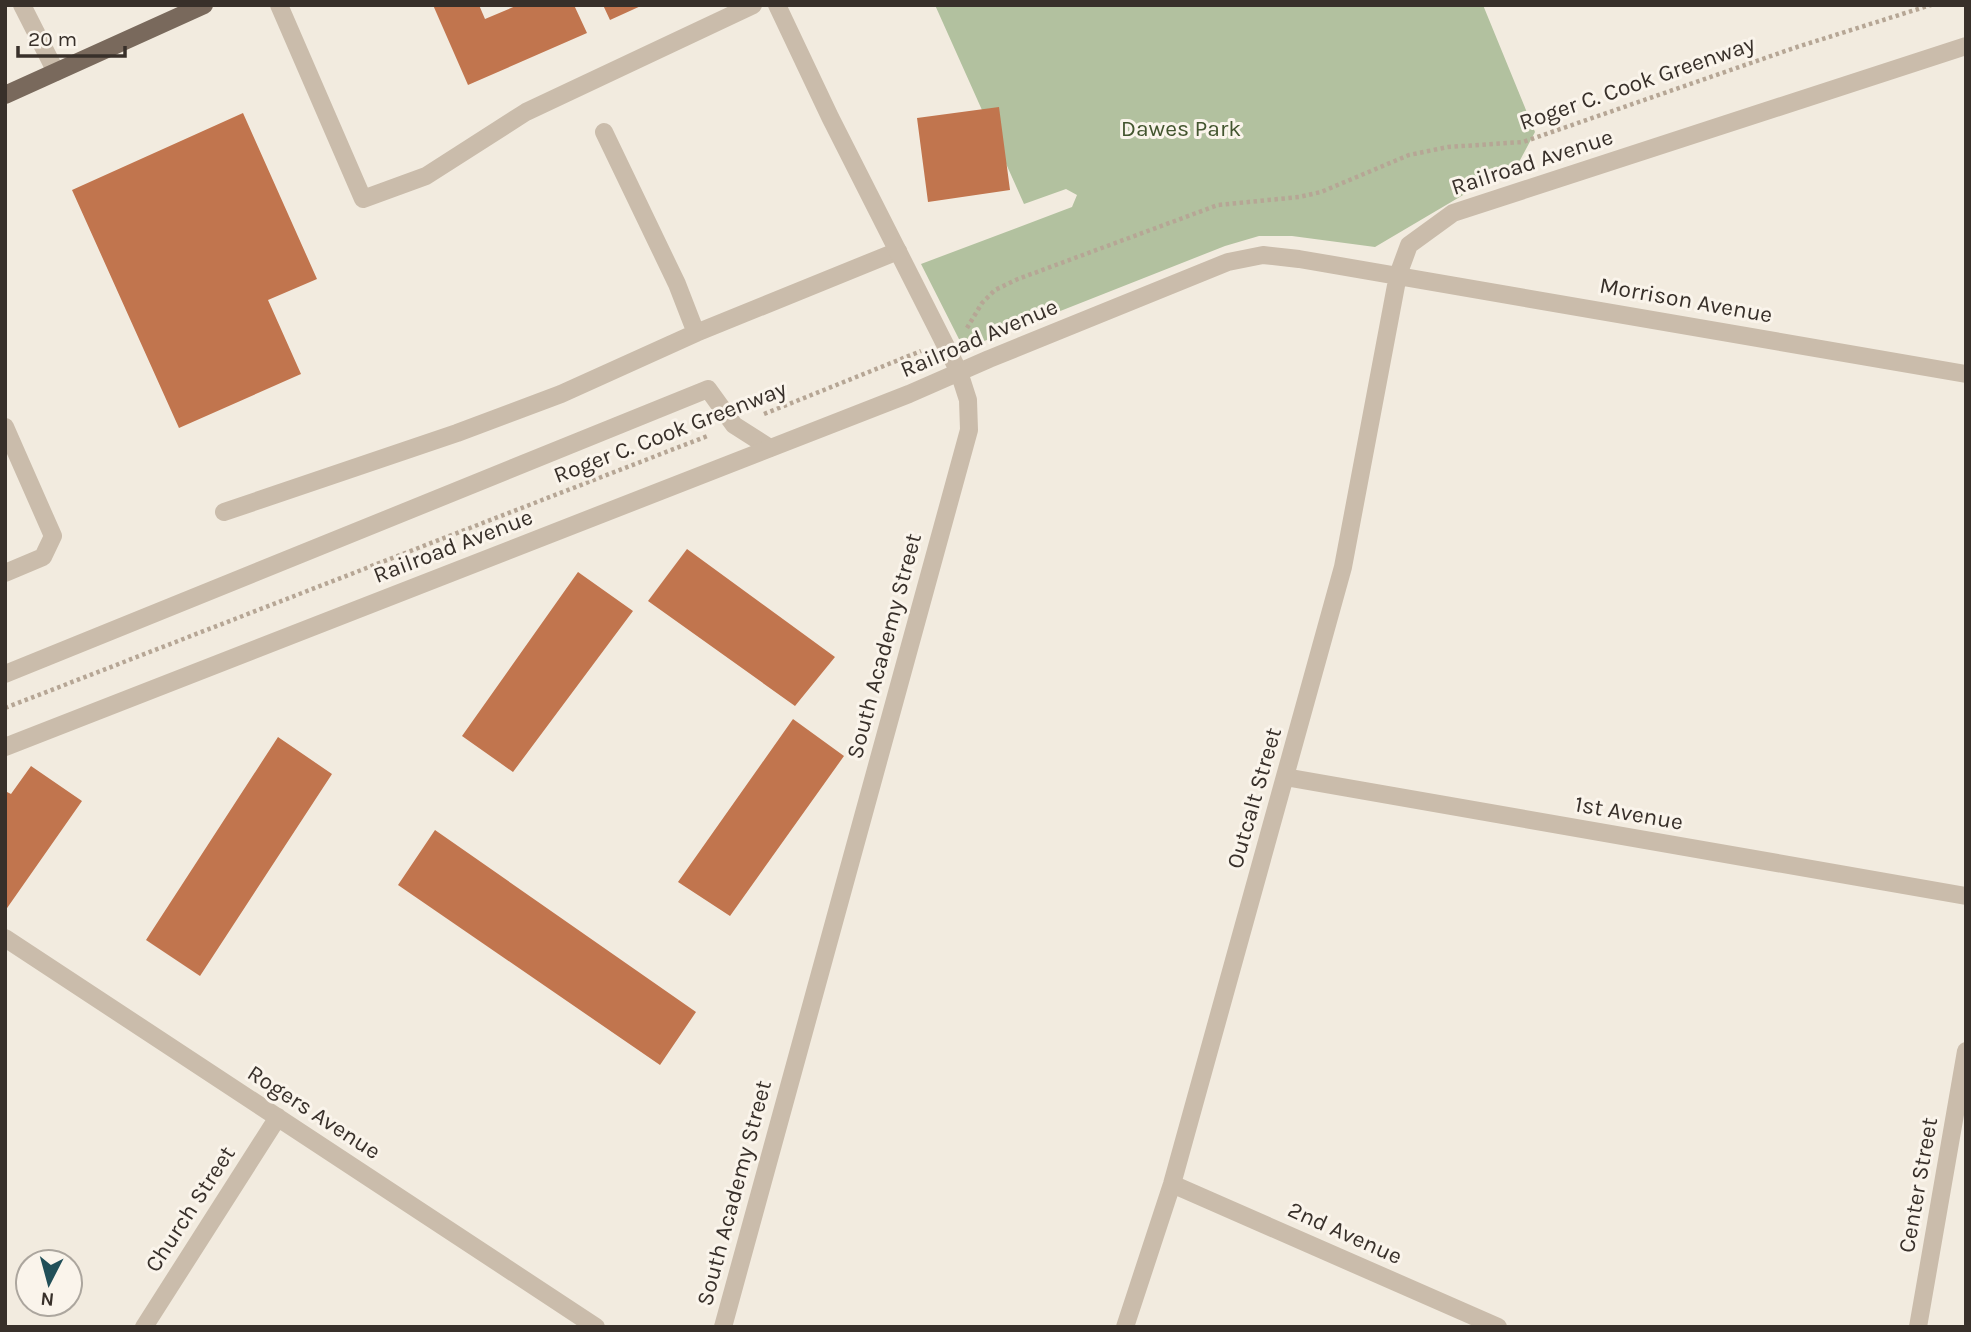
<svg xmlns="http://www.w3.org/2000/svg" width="1971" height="1332" viewBox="0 0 1971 1332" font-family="Karla,sans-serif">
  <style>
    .green { fill: #b2c19f }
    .building { fill: #c1754e }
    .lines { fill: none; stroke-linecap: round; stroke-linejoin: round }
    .path { stroke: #b6a695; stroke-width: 4.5; stroke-dasharray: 3.5 3.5; stroke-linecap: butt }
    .service { stroke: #cabcab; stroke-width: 18 }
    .minor { stroke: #cabcab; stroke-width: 18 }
    .primary { stroke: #79695c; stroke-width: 18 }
    .labels { text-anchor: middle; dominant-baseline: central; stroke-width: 6; stroke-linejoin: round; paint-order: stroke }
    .street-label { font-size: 23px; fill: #38302a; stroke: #faf4eb }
    .park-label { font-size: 23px; fill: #43552f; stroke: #faf4eb }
  </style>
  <rect width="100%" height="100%" fill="#f2ebdf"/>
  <path class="green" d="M 935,5 L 1483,5 L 1535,132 L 1519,162 L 1375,247 L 1292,236 L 1259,236 L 1225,246 L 964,349 L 921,264 L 1072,207 L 1077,195 L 1066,189 L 1024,204 Z"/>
  <path class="building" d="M 433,5 L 479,5 L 485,19 L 518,5 L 574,5 L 587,33 L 468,85 Z
    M 603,5 L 643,5 L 610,20 Z
    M 999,107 L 1010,190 L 928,202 L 917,118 Z
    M 243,113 L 317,279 L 268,300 L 301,374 L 179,428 L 72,190 Z
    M 687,549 L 835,657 L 795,706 L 648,601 Z
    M 578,572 L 633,611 L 513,772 L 462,736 Z
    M 793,719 L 844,756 L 730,916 L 678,882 Z
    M 278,737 L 332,774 L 200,976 L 146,940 Z
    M 31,766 L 82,801 L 5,911 L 5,794 L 7,792 L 11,794 Z
    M 435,830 L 696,1012 L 660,1065 L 398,885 Z"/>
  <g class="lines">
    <path class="path" d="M 967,328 L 982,303 L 995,290 L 1018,279 L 1218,205 L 1299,197 L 1321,192 L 1409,155 L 1448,147 L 1523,142 L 1797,47 L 1931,5
      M 764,414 L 921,351
      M 5,708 L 710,435"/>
    <path class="service" d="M 22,5 L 56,72
      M 279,5 L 363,199 L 426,176 L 526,112 L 753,5
      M 604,132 L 677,284 L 696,333
      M 5,427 L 53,536 L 43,557 L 5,573
      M 224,512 L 457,433 L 561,394 L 696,333 L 898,251
      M 5,674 L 708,389 L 734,425 L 770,448"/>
    <path class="minor" d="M 5,747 L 909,394 L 989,359 L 1228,262 L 1263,255 L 1299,259 L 1966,374
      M 1285,777 L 1966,896
      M 5,938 L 596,1327
      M 1172,1184 L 1498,1327
      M 144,1327 L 278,1117
      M 723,1327 L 969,430 L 968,400 L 959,372 L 830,117 L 777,5
      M 1125,1327 L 1172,1184 L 1343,567 L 1398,275 L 1409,245 L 1453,213 L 1966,46
      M 1918,1327 L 1966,1051"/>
    <path class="primary" d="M 5,95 L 204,5"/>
  </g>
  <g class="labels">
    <g class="street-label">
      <text transform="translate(1637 83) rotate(-19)">Roger C. Cook Greenway</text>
      <text transform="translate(1532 162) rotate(-18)">Railroad Avenue</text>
      <text transform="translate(1686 300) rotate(10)">Morrison Avenue</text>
      <text transform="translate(979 338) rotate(-23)">Railroad Avenue</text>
      <text transform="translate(670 432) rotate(-21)">Roger C. Cook Greenway</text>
      <text transform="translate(453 546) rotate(-21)">Railroad Avenue</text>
      <text transform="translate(884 646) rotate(-75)">South Academy Street</text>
      <text transform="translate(1254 798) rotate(-74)">Outcalt Street</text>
      <text transform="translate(1629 813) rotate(10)">1st Avenue</text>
      <text transform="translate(314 1112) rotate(33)">Rogers Avenue</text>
      <text transform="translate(1918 1185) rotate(-80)">Center Street</text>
      <text transform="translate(734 1193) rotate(-75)">South Academy Street</text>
      <text transform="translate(190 1209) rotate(-57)">Church Street</text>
      <text transform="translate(1345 1233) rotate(24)">2nd Avenue</text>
    </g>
    <g class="park-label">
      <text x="1181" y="128">Dawes Park</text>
    </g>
  </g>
  <rect width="1971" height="1332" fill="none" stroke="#38302a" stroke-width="14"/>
  <g transform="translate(49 1283) rotate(186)"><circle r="33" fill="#faf4eb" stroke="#aca69e" stroke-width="2"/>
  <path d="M0-5L12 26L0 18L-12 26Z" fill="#214f58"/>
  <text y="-10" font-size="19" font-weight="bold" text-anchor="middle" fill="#38302a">N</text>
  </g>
  <path d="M18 46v10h107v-10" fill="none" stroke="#38302a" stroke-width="3.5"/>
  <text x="28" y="46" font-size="21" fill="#38302a" stroke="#faf4eb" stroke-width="5" paint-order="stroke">20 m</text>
</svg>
